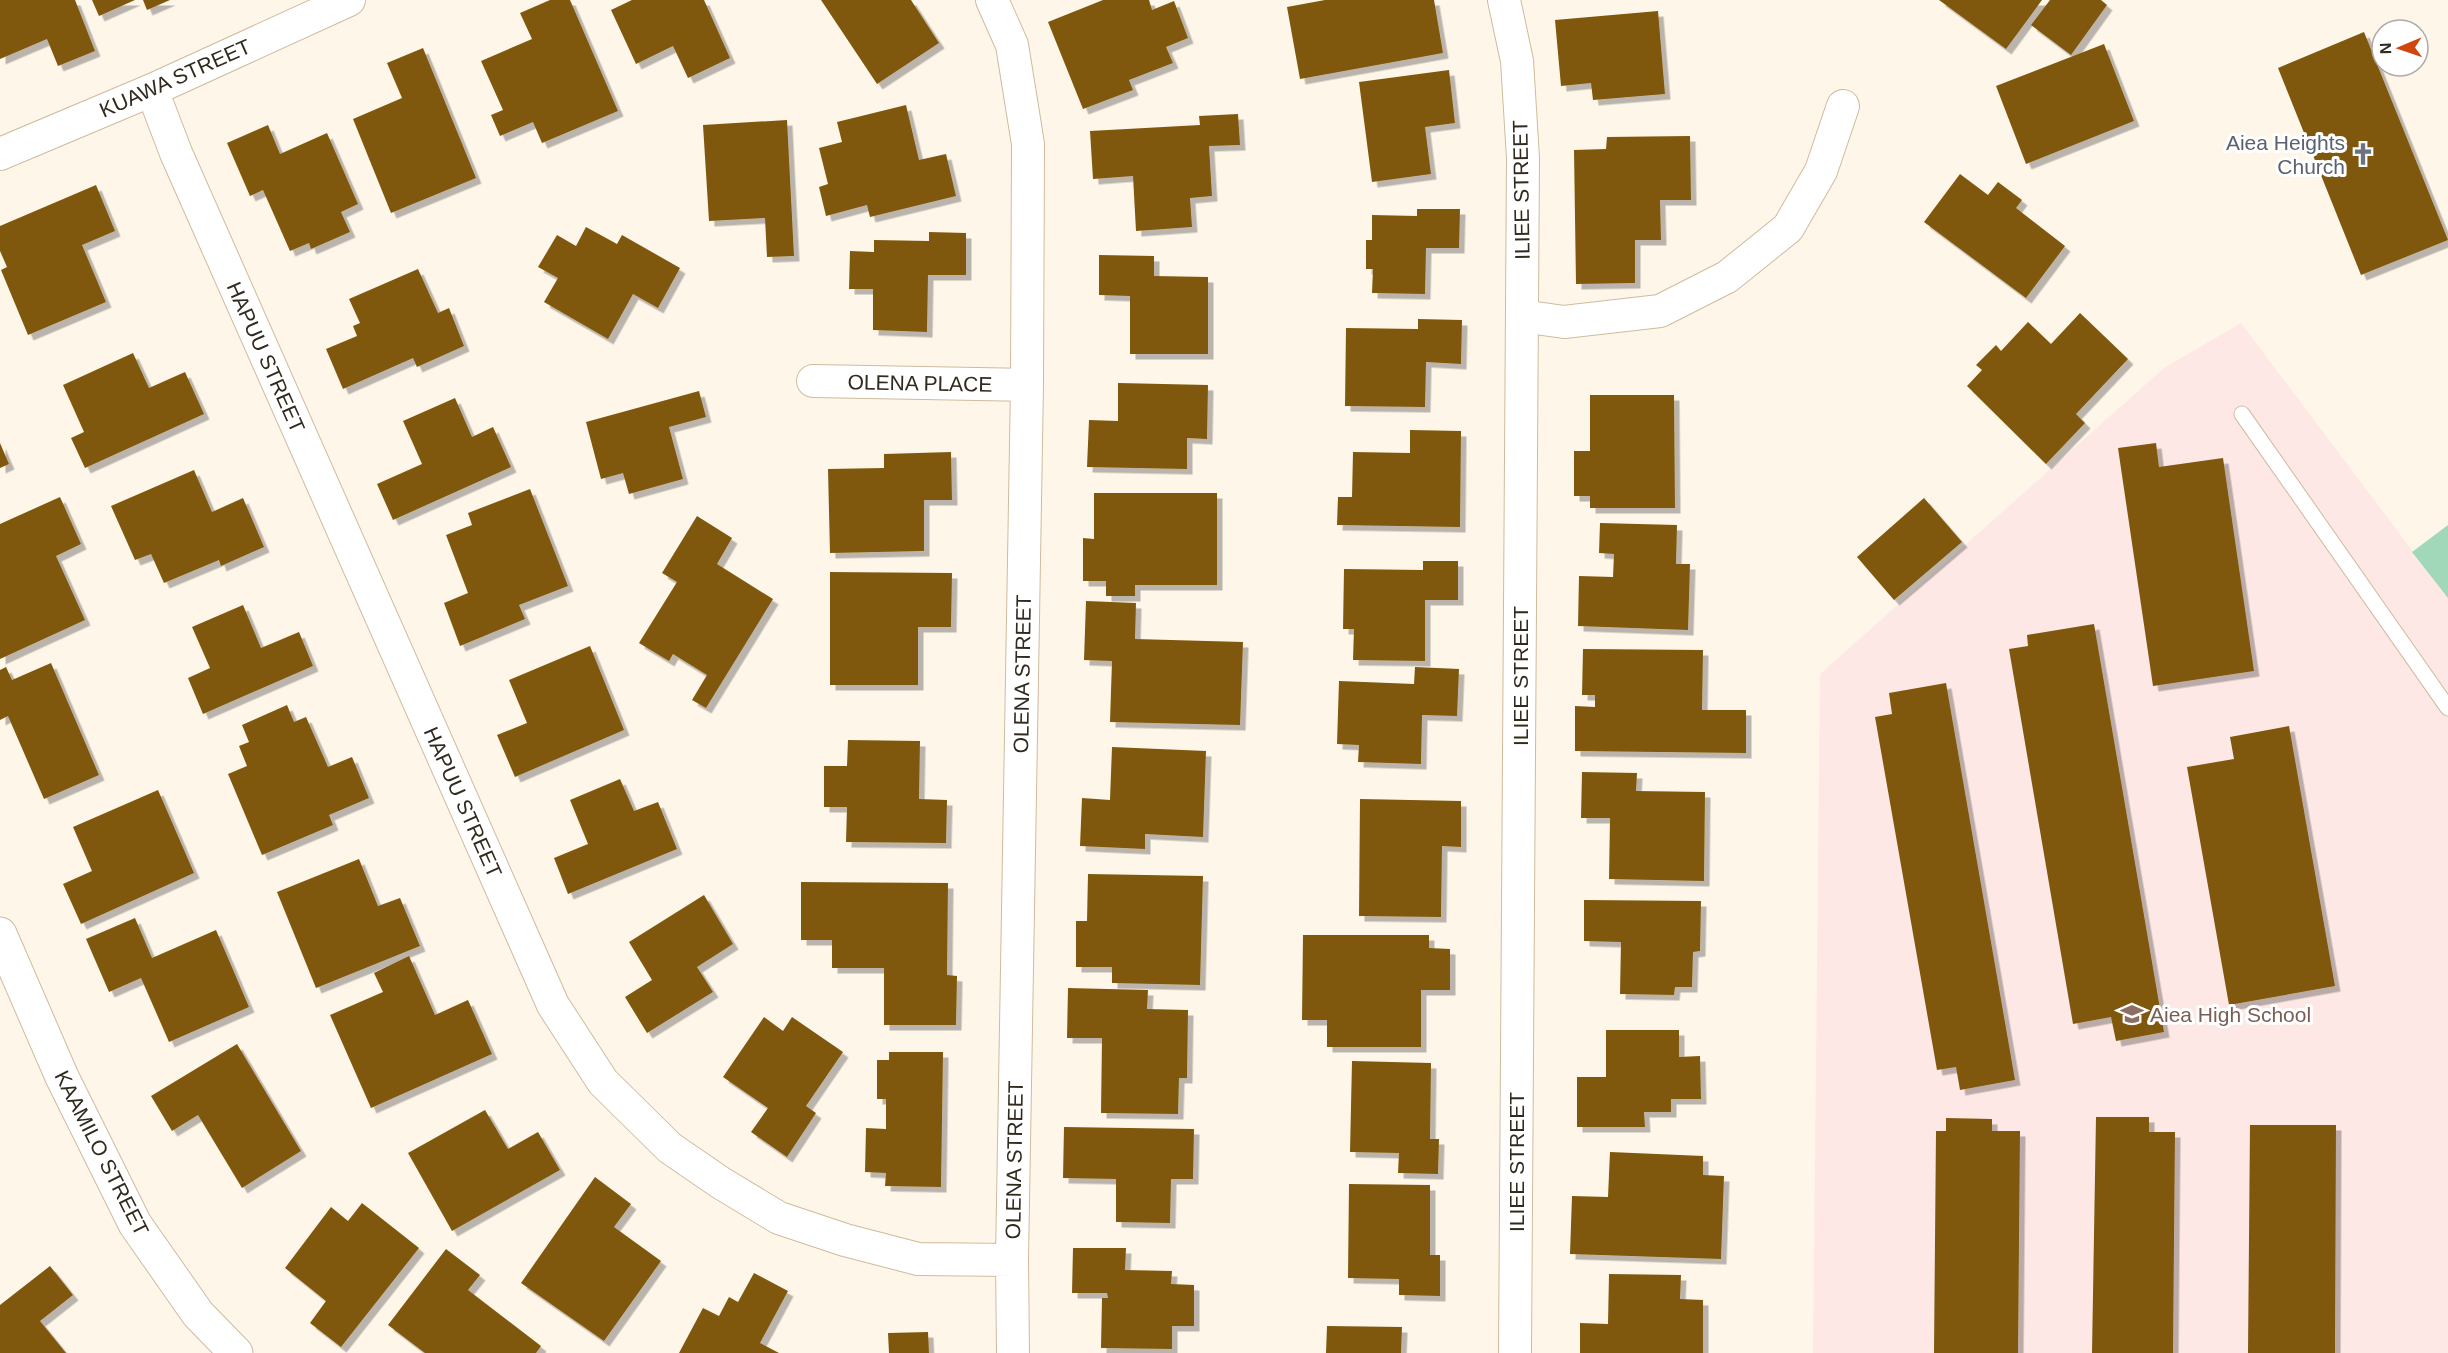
<svg xmlns="http://www.w3.org/2000/svg" width="2448" height="1353" viewBox="0 0 2448 1353" font-family="Arial,sans-serif">
  <style>
    .education { fill: #fde8e5 }
    .green { fill: #a0d8b9 }
    .building { fill: #7f580b; filter: url(#shadow) }
    .lines { fill: none; stroke-linecap: round; stroke-linejoin: round }
    .service-casing { stroke: #cfbb9d; stroke-width: 17 }
    .minor-casing { stroke: #cfbb9d; stroke-width: 34 }
    .tertiary-casing { stroke: #cfbb9d; stroke-width: 35 }
    .service { stroke: #fff; stroke-width: 15 }
    .minor { stroke: #fff; stroke-width: 32 }
    .tertiary { stroke: #fff; stroke-width: 33 }
    .labels { text-anchor: middle; dominant-baseline: central; stroke-width: 6; stroke-linejoin: round; paint-order: stroke }
    .street-label { font-size: 21px; fill: #312a1e; stroke: #fff }
    .worship-label { font-size: 21px; fill: #5b616d; stroke: #fff; text-anchor: end }
    .education-label { font-size: 21px; fill: #785e54; stroke: #fff; text-anchor: start }
  </style>
  <defs>
    <filter id="shadow"><feDropShadow dx="5.5" dy="5.5" stdDeviation="0" flood-color="#0004"/></filter>
  </defs>
  <rect width="100%" height="100%" fill="#fff6ea"/>
  <path class="education" d="M 2241,323 L 2448,598 L 2448,1353 L 1813,1353 L 1820,674 L 2164,368 Z"/>
  <path class="green" d="M 2448,525 L 2448,598 L 2412,552 Z"/>
  <path class="building" d="M 0,0 L 75,0 L 95,51 L 58,66 L 47,39 L 0,59 Z
    M 92,0 L 135,0 L 99,16 Z
    M 143,0 L 170,0 L 147,10 Z
    M 550,0 L 570,0 L 618,111 L 542,143 L 533,122 L 500,136 L 491,115 L 503,110 L 481,61 L 532,39 L 520,13 Z
    M 632,0 L 704,0 L 730,58 L 688,78 L 673,46 L 636,64 L 611,10 Z
    M 821,0 L 911,0 L 939,43 L 877,84 Z
    M 1103,0 L 1149,0 L 1152,10 L 1174,1 L 1188,38 L 1166,47 L 1173,63 L 1129,80 L 1133,90 L 1083,109 L 1048,22 Z
    M 1325,0 L 1434,0 L 1443,53 L 1300,79 L 1287,7 Z
    M 1939,0 L 2042,0 L 2006,49 Z
    M 2050,0 L 2101,0 L 2107,5 L 2071,55 L 2031,25 Z
    M 1658,11 L 1665,94 L 1593,100 L 1591,83 L 1561,86 L 1555,20 Z
    M 2364,32 L 2448,240 L 2361,275 L 2278,68 Z
    M 2104,44 L 2134,121 L 2026,164 L 1996,86 Z
    M 423,48 L 476,178 L 391,213 L 353,119 L 402,98 L 387,63 Z
    M 1449,70 L 1455,123 L 1425,127 L 1431,174 L 1372,182 L 1359,82 Z
    M 906,105 L 919,160 L 946,154 L 956,196 L 870,217 L 867,205 L 826,216 L 819,187 L 828,184 L 819,148 L 842,142 L 837,122 Z
    M 1238,114 L 1240,145 L 1209,146 L 1212,196 L 1190,198 L 1192,227 L 1136,231 L 1133,176 L 1093,179 L 1090,131 L 1200,125 L 1199,116 Z
    M 787,120 L 794,256 L 767,257 L 765,218 L 709,221 L 703,125 Z
    M 268,125 L 280,154 L 327,133 L 358,204 L 341,212 L 350,232 L 311,249 L 309,243 L 290,251 L 263,190 L 250,196 L 227,143 Z
    M 1690,136 L 1691,200 L 1660,200 L 1661,240 L 1635,240 L 1635,283 L 1576,284 L 1574,150 L 1606,149 L 1607,137 Z
    M 1960,174 L 1988,195 L 1998,182 L 2022,200 L 2016,208 L 2065,246 L 2026,298 L 1924,222 Z
    M 96,185 L 115,231 L 82,245 L 106,302 L 28,335 L 1,270 L 7,267 L 0,251 L 0,226 Z
    M 1417,209 L 1460,209 L 1459,248 L 1426,248 L 1425,294 L 1372,293 L 1373,269 L 1366,269 L 1366,240 L 1372,240 L 1372,215 L 1417,216 Z
    M 586,227 L 617,244 L 622,235 L 680,268 L 658,308 L 633,294 L 608,339 L 544,302 L 558,278 L 538,267 L 557,235 L 576,246 Z
    M 929,232 L 966,233 L 966,275 L 928,275 L 927,332 L 873,330 L 873,289 L 849,289 L 850,251 L 874,252 L 874,240 L 929,241 Z
    M 1099,255 L 1154,256 L 1154,276 L 1208,277 L 1208,354 L 1130,354 L 1130,296 L 1099,295 Z
    M 418,269 L 438,313 L 449,308 L 464,346 L 417,367 L 413,358 L 343,389 L 326,349 L 357,336 L 353,326 L 360,323 L 349,299 Z
    M 2080,313 L 2128,359 L 2076,414 L 2085,423 L 2046,464 L 1967,386 L 1982,370 L 1976,365 L 1996,345 L 2001,351 L 2028,322 L 2051,344 Z
    M 1418,319 L 1462,320 L 1461,364 L 1426,362 L 1425,407 L 1345,406 L 1346,328 L 1418,329 Z
    M 133,353 L 149,388 L 185,372 L 204,414 L 85,468 L 71,438 L 84,432 L 63,385 Z
    M 1118,383 L 1208,385 L 1207,439 L 1187,438 L 1187,469 L 1087,467 L 1089,420 L 1118,421 Z
    M 699,391 L 706,417 L 669,427 L 683,479 L 629,494 L 623,473 L 601,479 L 586,422 Z
    M 1590,395 L 1674,395 L 1675,508 L 1590,508 L 1590,496 L 1574,496 L 1574,451 L 1590,451 Z
    M 455,398 L 472,437 L 493,427 L 511,467 L 393,520 L 377,484 L 422,464 L 403,421 Z
    M 1410,430 L 1461,431 L 1460,527 L 1337,525 L 1338,497 L 1352,497 L 1353,452 L 1410,453 Z
    M 0,443 L 9,464 L 0,468 Z
    M 2156,443 L 2159,467 L 2223,458 L 2254,671 L 2153,686 L 2118,448 Z
    M 951,452 L 952,500 L 924,500 L 924,551 L 830,553 L 828,469 L 884,468 L 884,454 Z
    M 194,470 L 212,512 L 243,498 L 264,547 L 221,566 L 219,560 L 164,583 L 151,554 L 135,560 L 111,506 Z
    M 530,489 L 568,586 L 519,605 L 525,619 L 460,646 L 444,603 L 468,593 L 446,535 L 472,525 L 468,513 Z
    M 1094,493 L 1217,493 L 1217,585 L 1135,585 L 1135,596 L 1106,596 L 1106,581 L 1083,581 L 1083,538 L 1094,539 Z
    M 60,497 L 81,544 L 56,556 L 85,620 L 0,659 L 0,524 Z
    M 1924,498 L 1962,542 L 1894,600 L 1857,557 Z
    M 697,516 L 732,538 L 717,564 L 773,599 L 706,708 L 692,700 L 707,675 L 673,654 L 669,661 L 639,643 L 677,582 L 662,573 Z
    M 1600,523 L 1677,525 L 1676,564 L 1690,564 L 1688,630 L 1578,626 L 1579,576 L 1613,577 L 1614,554 L 1599,553 Z
    M 1423,561 L 1458,561 L 1458,600 L 1425,600 L 1425,661 L 1353,660 L 1354,629 L 1343,629 L 1344,569 L 1423,570 Z
    M 830,572 L 952,573 L 951,627 L 918,627 L 918,685 L 830,685 Z
    M 1086,601 L 1136,603 L 1135,639 L 1243,642 L 1240,725 L 1110,722 L 1112,661 L 1084,660 Z
    M 243,605 L 261,648 L 299,632 L 313,666 L 203,714 L 188,678 L 210,668 L 192,627 Z
    M 2094,624 L 2164,1032 L 2116,1041 L 2111,1017 L 2073,1024 L 2009,649 L 2028,646 L 2027,635 Z
    M 590,646 L 624,730 L 515,777 L 497,735 L 527,723 L 509,680 Z
    M 1583,649 L 1703,650 L 1702,710 L 1746,710 L 1746,753 L 1575,751 L 1575,706 L 1595,707 L 1595,695 L 1582,695 Z
    M 51,663 L 99,775 L 44,799 L 8,716 L 0,720 L 0,670 L 6,667 L 12,680 Z
    M 1415,667 L 1459,669 L 1457,716 L 1422,715 L 1421,764 L 1358,762 L 1359,745 L 1337,744 L 1339,681 L 1414,684 Z
    M 1946,683 L 2015,1080 L 1960,1090 L 1956,1067 L 1937,1070 L 1875,717 L 1892,714 L 1889,693 Z
    M 287,705 L 294,722 L 306,717 L 328,767 L 352,757 L 369,798 L 329,815 L 333,825 L 262,855 L 228,774 L 247,766 L 239,746 L 249,742 L 242,725 Z
    M 2289,726 L 2335,986 L 2229,1005 L 2187,767 L 2234,759 L 2230,737 Z
    M 848,740 L 920,741 L 919,799 L 947,800 L 946,843 L 846,842 L 847,807 L 824,807 L 824,766 L 847,766 Z
    M 1112,747 L 1206,751 L 1203,837 L 1145,834 L 1145,849 L 1080,846 L 1082,798 L 1110,800 Z
    M 1582,772 L 1637,773 L 1636,791 L 1705,792 L 1704,881 L 1609,879 L 1610,818 L 1581,818 Z
    M 620,779 L 634,811 L 658,802 L 677,849 L 568,894 L 554,858 L 588,844 L 570,800 Z
    M 158,790 L 194,873 L 81,924 L 63,884 L 92,871 L 73,827 Z
    M 1360,799 L 1461,801 L 1461,847 L 1442,846 L 1441,917 L 1359,916 Z
    M 359,859 L 378,906 L 400,898 L 420,946 L 316,988 L 277,892 Z
    M 1088,874 L 1203,876 L 1200,985 L 1112,983 L 1112,967 L 1076,967 L 1076,921 L 1087,921 Z
    M 801,882 L 948,883 L 947,975 L 957,976 L 956,1025 L 884,1025 L 884,968 L 832,968 L 832,940 L 801,940 Z
    M 704,895 L 733,944 L 697,967 L 713,992 L 647,1033 L 625,997 L 652,980 L 629,942 Z
    M 1584,900 L 1701,901 L 1700,951 L 1693,952 L 1692,987 L 1675,987 L 1674,995 L 1620,994 L 1621,942 L 1584,941 Z
    M 135,918 L 152,958 L 216,930 L 249,1007 L 169,1042 L 141,978 L 109,992 L 86,939 Z
    M 1303,935 L 1429,935 L 1429,948 L 1450,949 L 1450,990 L 1421,990 L 1421,1047 L 1327,1047 L 1327,1020 L 1302,1020 Z
    M 409,956 L 435,1015 L 468,1000 L 492,1054 L 371,1108 L 330,1015 L 383,992 L 374,973 Z
    M 1068,988 L 1148,990 L 1147,1009 L 1188,1010 L 1187,1078 L 1179,1078 L 1178,1114 L 1101,1113 L 1102,1038 L 1067,1038 Z
    M 764,1017 L 783,1031 L 792,1017 L 843,1052 L 806,1106 L 816,1113 L 787,1157 L 751,1132 L 768,1108 L 723,1077 Z
    M 1606,1030 L 1679,1030 L 1679,1057 L 1700,1056 L 1701,1099 L 1671,1099 L 1671,1112 L 1644,1112 L 1645,1127 L 1577,1127 L 1577,1077 L 1606,1077 Z
    M 237,1044 L 301,1151 L 242,1188 L 198,1115 L 172,1131 L 151,1096 Z
    M 889,1052 L 943,1052 L 941,1187 L 885,1186 L 886,1173 L 865,1172 L 866,1128 L 886,1129 L 886,1099 L 877,1099 L 877,1060 L 889,1060 Z
    M 1352,1061 L 1431,1063 L 1430,1139 L 1439,1139 L 1438,1174 L 1398,1173 L 1399,1153 L 1350,1152 Z
    M 485,1110 L 508,1149 L 538,1132 L 560,1170 L 452,1231 L 408,1153 Z
    M 2096,1117 L 2149,1117 L 2149,1132 L 2175,1132 L 2173,1353 L 2092,1353 Z
    M 1946,1118 L 1992,1119 L 1992,1131 L 2020,1131 L 2018,1353 L 1934,1353 L 1936,1131 L 1946,1131 Z
    M 2250,1125 L 2336,1125 L 2335,1353 L 2248,1353 Z
    M 1064,1127 L 1194,1129 L 1193,1179 L 1171,1179 L 1170,1223 L 1116,1222 L 1116,1179 L 1063,1178 Z
    M 1610,1152 L 1703,1156 L 1703,1175 L 1724,1176 L 1721,1259 L 1570,1254 L 1572,1196 L 1608,1197 Z
    M 595,1177 L 631,1204 L 614,1227 L 661,1261 L 604,1341 L 521,1283 Z
    M 1349,1184 L 1430,1185 L 1430,1255 L 1440,1255 L 1440,1296 L 1399,1295 L 1399,1279 L 1348,1278 Z
    M 362,1203 L 419,1248 L 341,1347 L 310,1323 L 326,1301 L 285,1268 L 331,1207 L 348,1221 Z
    M 1073,1248 L 1126,1248 L 1125,1270 L 1172,1271 L 1171,1284 L 1194,1285 L 1194,1326 L 1172,1326 L 1172,1349 L 1101,1348 L 1102,1298 L 1108,1298 L 1107,1293 L 1072,1293 Z
    M 446,1249 L 480,1275 L 468,1290 L 541,1346 L 536,1353 L 425,1353 L 388,1325 Z
    M 50,1266 L 73,1295 L 40,1321 L 66,1353 L 0,1353 L 0,1305 Z
    M 754,1273 L 788,1291 L 760,1343 L 779,1353 L 679,1353 L 703,1308 L 719,1316 L 729,1297 L 738,1302 Z
    M 1609,1274 L 1681,1275 L 1680,1299 L 1703,1300 L 1703,1353 L 1580,1353 L 1580,1323 L 1608,1324 Z
    M 1327,1326 L 1402,1327 L 1401,1353 L 1326,1353 Z
    M 928,1332 L 929,1353 L 889,1353 L 888,1333 Z"/>
  <g class="lines">
    <g class="service-casing">
      <path id="service" d="M 2242,414 L 2448,708"/>
    </g>
    <g class="minor-casing">
      <path id="minor" d="M 992,0 L 1012,45 L 1028,144 L 1027,385 L 1012,1260 L 1013,1353
        M 1504,0 L 1517,61 L 1523,158 L 1515,1353
        M 152,90 L 176,153 L 553,1005 L 603,1082 L 670,1148 L 721,1183 L 779,1218 L 845,1240 L 918,1259 L 1012,1260
        M 0,154 L 152,90 L 349,0
        M 1522,316 L 1564,322 L 1660,311 L 1727,277 L 1788,228 L 1821,171 L 1843,106
        M 813,381 L 1027,385"/>
    </g>
    <g class="tertiary-casing">
      <path id="tertiary" d="M 0,934 L 62,1077 L 135,1224 L 198,1314 L 236,1353"/>
    </g>
    <use href="#service" class="service"/>
    <use href="#minor" class="minor"/>
    <use href="#tertiary" class="tertiary"/>
  </g>
  <defs>
    <g id="church-bare" transform="scale(1.8)"><path d="M-1.2-6h2.4v3.5h3.3v2.4h-3.3V6h-2.4V-.1h-3.3v-2.4h3.3Z" fill="#6b7280" stroke="#fff" stroke-width="2.5" paint-order="stroke"/></g>
    <g id="school-bare" transform="scale(1.8)"><path d="M0-5L7-2L0 1L-7-2ZM-4 1L0 2.5L4 1V4Q0 6-4 4Z" fill="#8d6e63" stroke="#fff" stroke-width="2.5" paint-order="stroke"/></g>
  </defs>
  <g fill-rule="evenodd">
    <use href="#church-bare" x="2363" y="154"/>
    <use href="#school-bare" x="2132" y="1014"/>
  </g>
  <g class="labels">
    <g class="street-label">
      <text transform="translate(175 78) rotate(-24)">KUAWA STREET</text>
      <text transform="translate(1521 190) rotate(-91)">ILIEE STREET</text>
      <text transform="translate(266 357) rotate(66)">HAPUU STREET</text>
      <text transform="translate(920 383) rotate(1)">OLENA PLACE</text>
      <text transform="translate(1022 674) rotate(-89)">OLENA STREET</text>
      <text transform="translate(1520 676) rotate(-90)">ILIEE STREET</text>
      <text transform="translate(463 802) rotate(66)">HAPUU STREET</text>
      <text transform="translate(102 1153) rotate(63)">KAAMILO STREET</text>
      <text transform="translate(1014 1160) rotate(-89)">OLENA STREET</text>
      <text transform="translate(1516 1162) rotate(-90)">ILIEE STREET</text>
    </g>
    <g class="worship-label">
      <text x="2345" y="142">Aiea Heights<tspan x="2345" dy="24">Church</tspan></text>
    </g>
    <g class="education-label">
      <text x="2150" y="1014">Aiea High School</text>
    </g>
  </g>
  <g transform="translate(2400 48) rotate(268)"><circle r="28" fill="#ffffff" stroke="#adaaa5" stroke-width="1.5"/>
  <path d="M0-4.5L10 22L0 15L-10 22Z" fill="#ce470d"/>
  <text y="-9" font-size="16" font-weight="bold" text-anchor="middle" fill="#312a1e">N</text>
  </g>
</svg>
